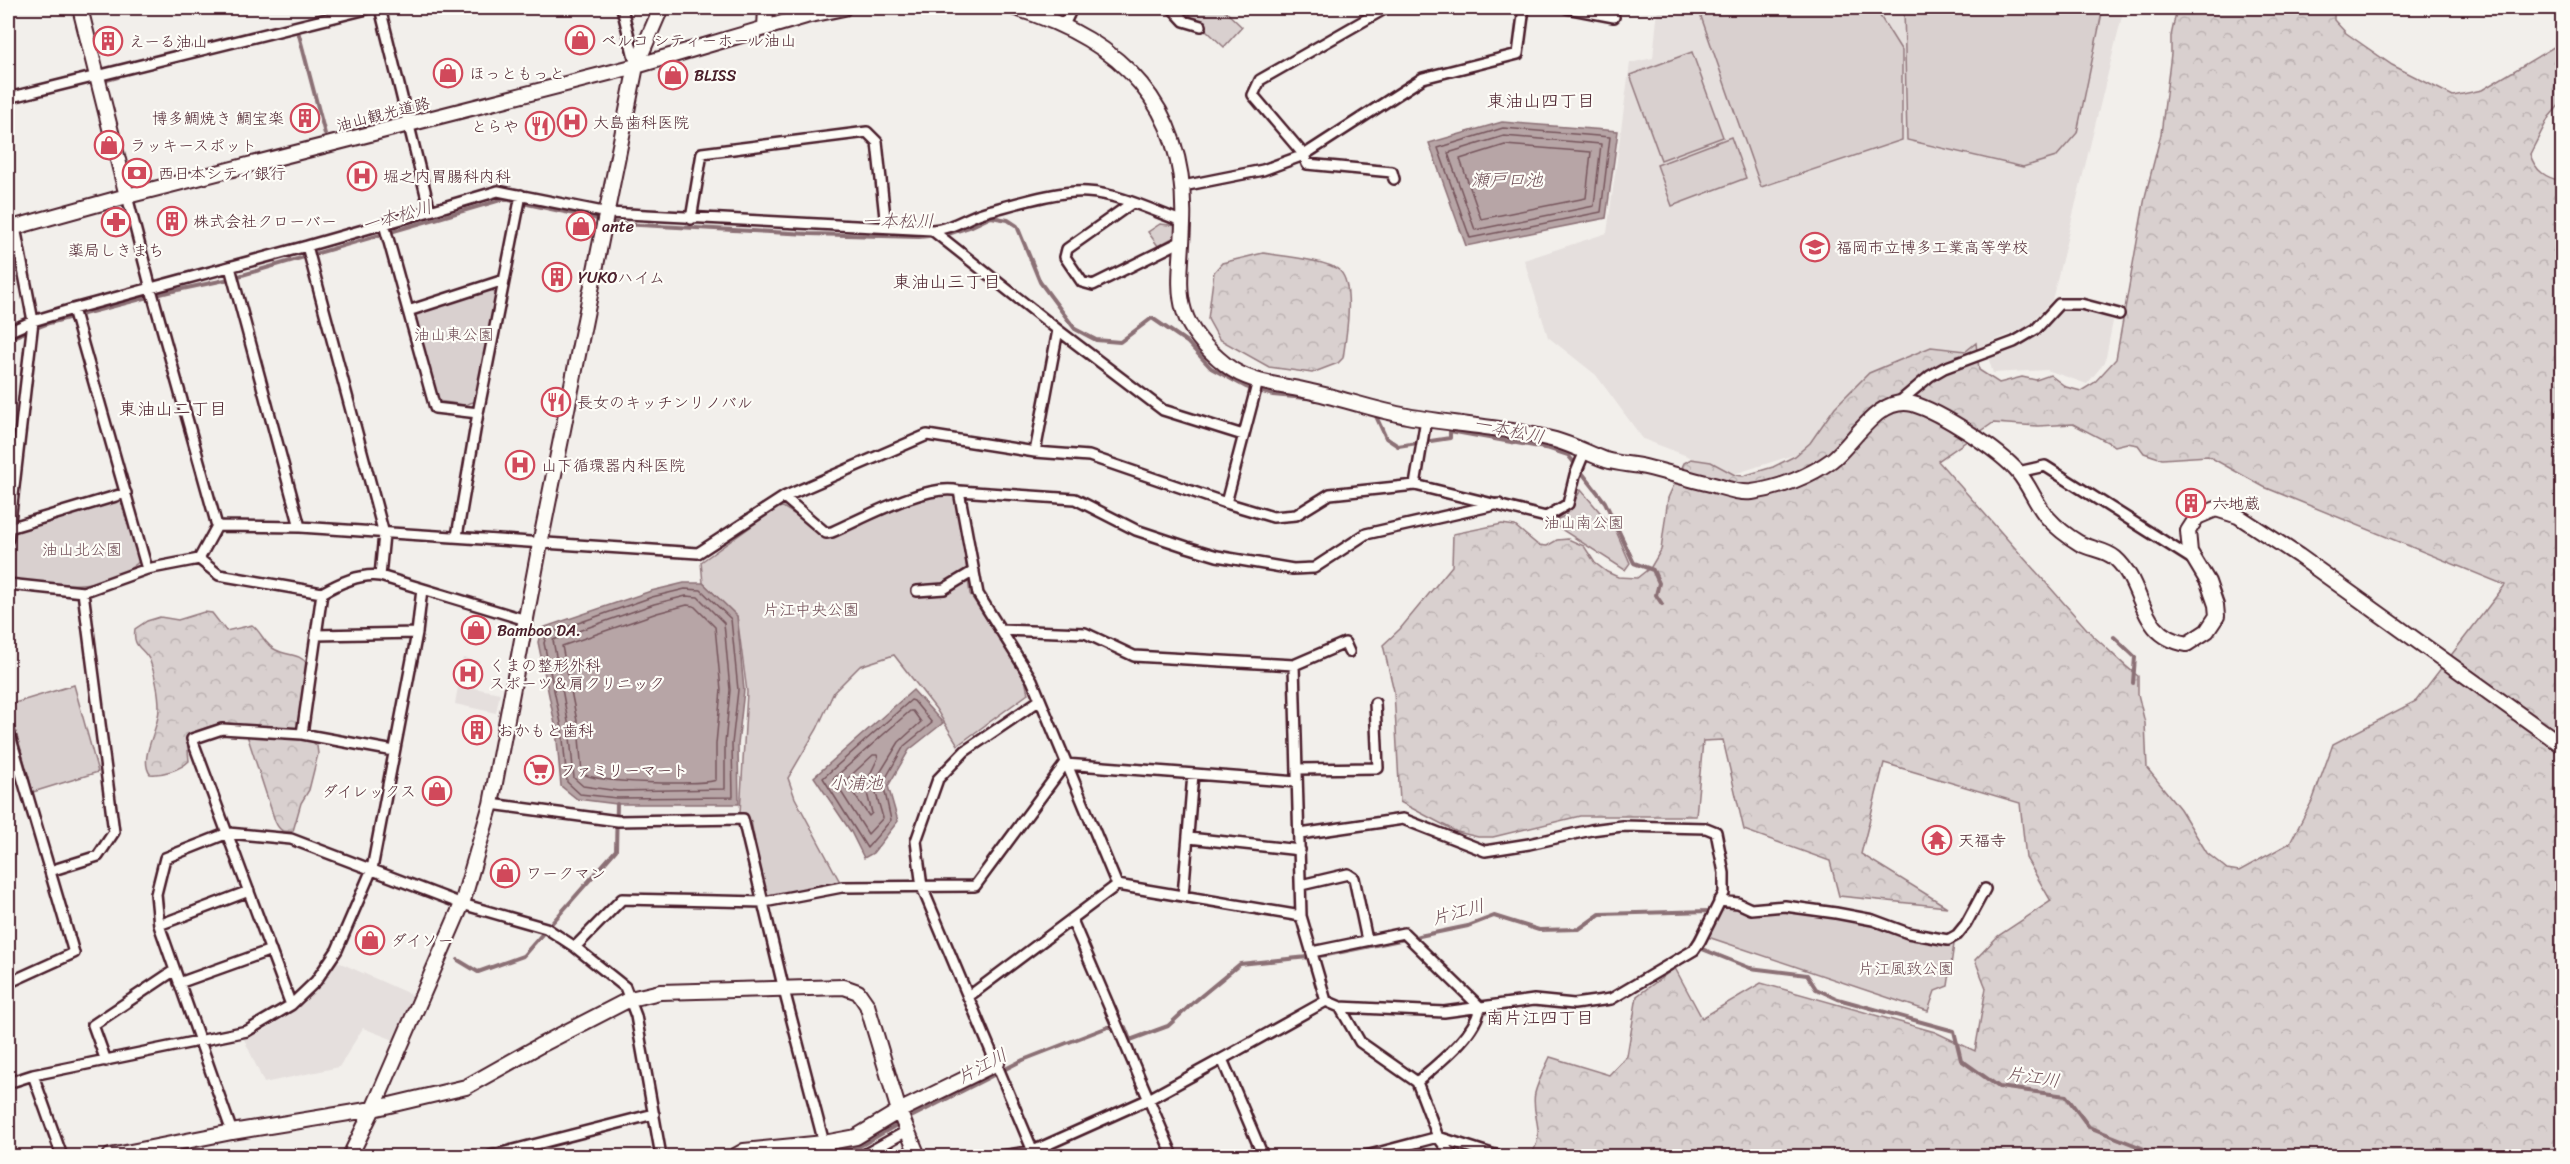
<svg xmlns="http://www.w3.org/2000/svg" width="2570" height="1164" viewBox="0 0 2570 1164" font-family="Sriracha,'Klee One',sans-serif">
  <style>
    .built { fill: #e5dfdd }
    .forest { fill: url(#forest-crowns); stroke: #92787d; stroke-width: 1.5; fill-rule: evenodd }
    .park { fill: #d9d0cf; stroke: #92787d; stroke-width: 1.5 }
    .water { fill: #b7a5a6; stroke: #8b6f75; stroke-width: 1.5 }
    .lines { fill: none; stroke-linecap: round; stroke-linejoin: round }
    .shore { stroke: #76555c; stroke-width: 1.5 }
    .stream { stroke: #8b6f75; stroke-width: 4 }
    .street-casing { stroke: #4a1f2b; stroke-width: 14 }
    .secondary-casing { stroke: #4a1f2b; stroke-width: 18 }
    .street { stroke: #fdfcf7; stroke-width: 9 }
    .secondary { stroke: #fdfcf7; stroke-width: 14 }
    .labels { text-anchor: middle; dominant-baseline: central; stroke-width: 4.5; stroke-linejoin: round; paint-order: stroke }
    .poi-label { font-size: 16px; fill: #4a1f2b; stroke: #fdfcf7; text-anchor: start }
    .street-label { font-size: 16px; fill: #4a1f2b; stroke: #fdfcf7 }
    .park-label { font-size: 16px; fill: #6e4b54; stroke: #fdfcf7 }
    .neighbourhood-label { font-size: 18px; fill: #4a1f2b; stroke: #fdfcf7 }
    .water-label { font-size: 18px; font-style: italic; fill: #704e56; stroke: #fdfcf7 }
  </style>
  <defs>
    <pattern id="forest-crowns" width="20" height="18" patternUnits="userSpaceOnUse" patternTransform="scale(1.5)"><rect width="20" height="18" fill="#d9d0cf"/><path d="M2 6a3 3 0 1 1 6 0M12 15a3 3 0 1 1 6 0" fill="none" stroke="#bcb2b2"/></pattern>
  </defs>
  <rect width="100%" height="100%" fill="#f2efeb"/>
  <filter id="ink" filterUnits="userSpaceOnUse"><feTurbulence type="fractalNoise" baseFrequency=".0167" numOctaves="2"/><feDisplacementMap in="SourceGraphic" scale="12" xChannelSelector="R" yChannelSelector="G"/><feConvolveMatrix kernelMatrix="1 2 1 2 8 2 1 2 1" color-interpolation-filters="sRGB"/></filter>
  <g filter="url(#ink)">
    <path class="built" d="M 1658,8 L 2124,8 L 2052,300 L 2027,327 L 1885,387 L 1822,446 L 1734,474 L 1643,439 L 1596,375 L 1548,337 L 1524,260 L 1607,233 L 1630,63 L 1653,58 Z
      M 2060,305 L 2092,309 L 2113,321 L 2105,362 L 2087,384 L 2047,370 L 1993,373 L 1988,357 L 2016,347 L 2038,332 Z
      M 463,658 L 479,661 L 474,688 L 500,693 L 496,713 L 455,704 Z
      M 336,961 L 412,995 L 394,1040 L 363,1028 L 339,1067 L 264,1083 L 244,1039 L 263,1031 L 290,1014 L 328,976 Z"/>
    <path class="forest" d="M 2177,8 L 2330,8 L 2334,11 L 2334,20 L 2346,33 L 2392,65 L 2453,96 L 2482,90 L 2562,42 L 2562,102 L 2549,117 L 2530,154 C 2535,171 2546,178 2562,181 L 2562,1156 L 1530,1156 C 1548,1132 1530,1116 1535,1093 C 1538,1081 1545,1068 1550,1057 L 1609,1075 L 1627,1056 L 1637,996 L 1675,968 L 1702,1018 L 1761,983 L 1935,1032 L 1975,1051 L 1986,988 L 1975,960 L 1998,936 L 2051,901 L 2026,858 L 2020,803 L 1884,763 L 1861,854 L 1947,907 L 1839,896 L 1830,861 L 1744,830 L 1723,740 L 1703,741 L 1696,816 L 1580,816 L 1493,837 L 1478,837 L 1457,832 L 1400,802 L 1394,691 L 1383,645 L 1400,629 L 1452,566 L 1453,534 L 1502,524 L 1515,526 L 1538,545 L 1547,546 L 1557,540 L 1568,539 L 1584,546 L 1595,563 L 1607,572 L 1618,577 L 1637,578 L 1651,567 L 1661,550 L 1668,498 L 1684,463 L 1691,459 L 1711,462 L 1735,475 L 1743,476 L 1773,467 L 1795,456 L 1810,443 L 1835,407 L 1869,373 L 1931,347 L 1966,351 L 1976,343 L 1979,370 L 1999,383 L 2022,377 L 2036,380 L 2050,375 L 2066,387 L 2081,391 L 2094,383 L 2116,359 L 2145,197 L 2161,134 L 2171,54 L 2171,36 ZM 1993,423 L 2038,426 L 2073,424 L 2115,446 L 2127,443 L 2138,445 L 2144,453 L 2162,459 L 2208,456 L 2264,487 L 2505,585 L 2416,701 L 2333,744 L 2313,799 L 2290,843 L 2239,871 L 2227,869 L 2207,853 L 2180,809 L 2147,768 L 2145,723 L 2138,694 L 2138,676 C 2121,664 2109,649 2093,636 L 1938,461 Z
      M 1263,253 C 1281,256 1328,260 1340,271 C 1355,286 1346,338 1343,358 L 1338,363 L 1312,373 L 1269,367 L 1219,339 L 1208,319 L 1214,272 L 1222,263 Z
      M 204,612 L 212,613 L 226,631 L 252,625 C 262,632 264,645 276,650 C 287,656 300,653 307,664 L 299,725 L 300,739 L 312,741 L 317,746 L 318,754 L 309,790 L 301,803 L 293,831 C 282,833 279,830 275,821 L 247,735 L 241,725 C 225,720 199,727 187,739 L 189,761 C 180,770 162,775 150,774 C 138,757 160,729 159,707 C 159,693 155,674 150,661 C 144,647 132,649 135,629 L 147,621 L 160,617 L 178,620 Z"/>
    <path class="park" d="M 1193,8 L 1222,8 L 1242,27 L 1224,47 L 1188,13 Z
      M 1698,8 L 1875,8 L 1902,51 L 1902,140 L 1761,187 Z
      M 1904,8 L 2103,8 L 2077,133 L 2056,157 L 2023,167 L 1907,140 Z
      M 1692,52 L 1723,137 L 1661,160 L 1630,75 Z
      M 1731,137 L 1746,178 L 1672,206 L 1657,165 Z
      M 1160,224 L 1178,226 L 1180,234 L 1158,246 L 1148,232 Z
      M 491,289 L 496,294 L 476,401 L 465,405 L 437,401 L 416,316 L 418,310 Z
      M 1581,490 L 1616,531 L 1630,563 L 1625,570 L 1550,522 L 1565,516 Z
      M 951,493 L 957,499 L 970,594 L 1025,679 L 1028,694 L 958,745 L 936,709 L 894,655 L 860,666 L 834,692 L 817,729 L 788,778 L 795,798 L 841,884 L 775,896 L 764,894 L 751,821 L 740,813 L 747,692 L 737,616 L 703,583 L 701,562 L 777,508 L 783,507 L 830,537 L 922,499 Z
      M 120,501 L 125,504 L 140,561 C 103,593 56,584 12,581 L 9,574 L 14,534 L 19,528 Z
      M 74,685 L 98,772 L 33,792 L 8,705 Z
      M 1721,904 L 1867,922 L 1954,944 L 1948,986 L 1935,991 L 1928,1011 L 1705,936 Z"/>
    <path class="water" d="M 1502,122 L 1618,131 L 1606,218 L 1466,246 L 1429,143 Z
      M 684,583 L 703,583 L 737,616 L 744,690 L 738,745 L 739,804 L 617,804 L 577,799 L 561,786 L 556,729 L 538,642 L 542,628 L 651,591 Z
      M 913,690 L 943,723 L 909,750 L 888,786 L 898,821 L 873,853 L 864,858 L 851,832 L 814,777 Z"/>
    <g class="lines">
      <path class="shore" d="M 1503,128 L 1610,137 L 1601,212 L 1470,238 L 1438,148 Z
        M 1504,136 L 1601,144 L 1594,206 L 1475,230 L 1448,153 Z
        M 1505,145 L 1591,152 L 1586,198 L 1481,219 L 1460,159 Z
        M 685,589 L 701,590 L 731,619 L 738,690 L 732,744 L 733,797 L 617,798 L 580,794 L 567,782 L 562,728 L 544,643 L 547,634 L 652,597 Z
        M 686,596 L 698,597 L 724,623 L 730,690 L 725,744 L 725,789 L 618,791 L 583,786 L 574,778 L 569,727 L 553,640 L 654,604 Z
        M 687,605 L 694,606 L 715,627 L 721,690 L 716,744 L 716,780 C 702,786 591,783 582,773 L 578,726 L 562,646 L 657,613 Z
        M 911,700 L 914,701 L 932,723 L 904,746 L 883,783 L 891,820 L 867,848 L 823,778 Z
        M 910,711 L 913,711 L 921,722 L 899,742 L 875,781 L 875,790 L 883,818 L 868,834 L 833,779 Z
        M 873,755 L 877,755 L 878,758 L 865,785 L 872,813 L 869,816 L 845,781 Z"/>
      <path class="stream" d="M 298,31 L 325,134
        M 107,80 L 118,77
        M 8,339 L 49,323 L 168,292 L 225,280 L 504,199 L 621,224 L 809,234 L 919,237 L 948,234 L 972,226 L 991,217 L 1008,220 L 1017,226 L 1040,282 L 1075,329 L 1096,340 L 1120,342 L 1152,318 L 1187,342 L 1211,368 L 1246,387 L 1273,395 L 1316,399
        M 1375,414 L 1386,438 L 1398,446 L 1450,438 L 1450,431 L 1550,449 L 1568,455 L 1605,502 L 1634,563 L 1653,570 L 1659,583 L 1656,595 L 1662,604
        M 2114,637 L 2135,657 L 2133,683
        M 2554,735 L 2562,711
        M 458,960 L 478,972 L 523,956 L 616,850 L 617,804
        M 907,1119 L 1023,1060 L 1108,1027 L 1125,1027 L 1130,1040 L 1168,1026 L 1194,1002 L 1240,964 L 1327,955 L 1468,926 L 1494,916 L 1539,930 L 1579,929 L 1600,914 L 1710,911 L 1692,945 L 1750,968 L 1807,975 L 1816,989 L 1838,999 L 1954,1031 L 1961,1060 L 1999,1087 L 2066,1096 L 2089,1127 L 2142,1148 L 2156,1156
        M 768,1156 L 830,1151 L 860,1146 L 900,1123"/>
      <g class="street-casing">
        <path id="street" d="M 380,8 L 430,211 L 384,224 L 435,408 L 478,413 L 457,536
          M 622,8 L 636,66
          M 1172,8 L 1184,21 L 1201,26
          M 1386,8 L 1260,80 L 1253,95 L 1304,155 L 1307,164 L 1392,172 L 1394,179
          M 1567,8 L 1614,17
          M 1064,25 L 1072,8
          M 8,98 L 371,8
          M 1183,186 L 1263,170 L 1304,155 L 1423,78 L 1518,54 L 1524,8
          M 127,196 L 151,289 L 217,526
          M 1132,203 L 1067,249 L 1065,257 L 1082,282 L 1093,285 L 1182,241
          M 430,211 L 498,191 L 608,213 L 932,230 C 953,229 968,216 988,211 C 1015,204 1059,190 1087,192 C 1120,194 1153,211 1184,222
          M 691,219 L 702,153 L 867,132 L 877,142 L 886,227
          M 932,230 L 1058,330 L 1035,452
          M 230,267 L 300,527
          M 73,309 L 147,569
          M 408,311 L 504,280
          M 1058,330 L 1163,410 L 1243,435
          M 8,332 L 33,321 L 73,309 L 307,246
          M 1898,403 L 1930,376 L 1944,368 L 2014,342 L 2036,329 L 2059,304 L 2081,304 L 2119,314
          M 478,413 L 521,195
          M 2018,472 L 2045,466 L 2192,559
          M 1415,485 L 1426,419
          M 784,497 L 826,533 L 832,532 C 864,518 926,483 959,491
          M 1226,503 L 1273,517 L 1296,515 L 1330,494 L 1415,485 L 1546,517 L 1568,504 L 1575,475 L 1585,451
          M 9,528 L 126,493
          M 8,539 L 33,321 L 15,227
          M 199,559 L 219,575 L 322,593 C 339,583 360,573 380,576 L 526,620
          M 380,576 L 384,534 L 307,246 L 384,224
          M 8,584 L 83,592 L 147,569 L 199,559 L 217,526 L 300,527 L 698,553 L 784,497 L 927,435 L 1035,452 L 1089,456 L 1226,503 L 1258,381
          M 917,591 L 944,589 L 974,571
          M 1000,630 L 1085,633 L 1134,656 L 1294,665
          M 316,635 L 417,633
          M 8,729 L 74,953 L 8,983
          M 302,734 L 322,593
          M 1297,769 L 1378,768 L 1375,703
          M 491,804 L 618,821 L 743,819 L 784,990 L 824,1143
          M 1189,838 L 1300,850
          M 50,871 L 98,856 L 114,832 L 83,592
          M 1117,885 L 1032,680 L 978,594 L 959,491 L 1075,499 L 1136,530 L 1187,547 L 1217,556 L 1293,569 L 1314,568 L 1366,534 L 1499,504
          M 1301,885 L 1348,874 L 1354,878 L 1367,940
          M 1183,896 L 1193,774
          M 1719,901 L 1738,903 L 1751,909 L 1785,906 L 1836,913 L 1873,920 L 1908,933 L 1948,940 L 1957,935 L 1966,924 L 1985,889
          M 1072,920 L 1173,1156
          M 159,925 L 249,891
          M 575,947 L 625,987 L 636,1016 L 661,1156
          M 1312,952 L 1404,933 L 1480,1007 C 1476,1035 1437,1064 1417,1082 L 1438,1137 L 1452,1156
          M 179,983 L 271,950
          M 968,997 L 1117,885 L 1301,916
          M 1326,1001 L 1301,916 L 1294,665 L 1345,643 L 1349,652
          M 291,1005 L 192,739 L 222,729 L 302,734 L 394,751
          M 1340,1007 L 1360,1042 L 1417,1082
          M 1222,1059 L 1326,1001 L 1340,1007 L 1444,1012 L 1534,1000 L 1574,1004 L 1611,999 L 1694,950 L 1700,941 L 1724,893 L 1724,873 L 1716,832 L 1706,828 L 1622,826 L 1591,830 L 1529,844 L 1485,851 L 1403,819 L 1300,834
          M 106,1061 L 93,1025 L 175,970
          M 33,1075 L 62,1156
          M 8,1083 L 33,1075 L 247,1031 L 291,1005 L 316,981 L 337,950 L 372,869 L 417,633 L 422,589
          M 232,1132 L 159,925 L 156,894 L 165,858 L 228,833 L 291,839 L 462,904 L 546,928 L 575,947 L 622,899 L 764,902 L 842,887 L 975,886 L 1065,764 L 1297,782
          M 490,1156 L 654,1114
          M 862,1156 L 907,1131
          M 1002,1156 L 1033,1151 L 1149,1099 L 1222,1059 L 1263,1156
          M 1035,1156 L 922,887 L 916,841 L 938,779 L 965,751 L 1040,700
          M 1366,1156 L 1438,1137 L 1498,1156"/>
      </g>
      <g class="secondary-casing">
        <path id="secondary" d="M 80,8 L 127,196
          M 1015,8 C 1122,40 1188,107 1183,224 C 1181,288 1167,318 1226,365 C 1248,383 1281,385 1308,391 C 1341,398 1374,410 1407,416 C 1456,425 1507,427 1555,440 C 1573,445 1589,454 1606,460 C 1619,464 1632,464 1645,467 C 1666,472 1686,478 1706,483 C 1720,486 1738,494 1752,492 C 1780,488 1810,476 1832,460 C 1855,442 1878,395 1913,404 C 1941,412 1999,450 2018,472 C 2030,486 2036,505 2048,518 C 2056,527 2069,537 2079,543 C 2090,549 2106,550 2115,558 C 2147,586 2136,636 2187,644 L 2207,631 L 2217,616 L 2216,605 L 2208,582 L 2190,552 L 2188,531 L 2197,517 L 2216,509 L 2238,516 L 2299,556 L 2562,745
          M 765,28 L 766,8
          M 8,229 L 127,196 L 636,66 L 806,16 L 844,8
          M 110,1156 L 232,1132 L 373,1109 L 466,1087 L 539,1046 L 630,999 L 660,992 L 844,987 L 858,992 L 867,1005 L 899,1111 L 918,1156
          M 350,1156 L 373,1109 L 462,904 L 491,804 L 540,544 L 636,66 L 661,8
          M 735,1156 L 744,1151 L 824,1143 L 856,1137 L 899,1111 L 997,1063"/>
      </g>
      <use href="#street" class="street"/>
      <use href="#secondary" class="secondary"/>
    </g>
  </g>
  <defs>
    <g id="shop-ring" transform="scale(1.5)"><circle r="9.5" fill="#fdfcf7" stroke="#d1495b" stroke-width="1.5"/><path d="M-5-2.5h2.3a2.7 3.5 0 0 1 5.4 0H5L5.5 6h-11ZM-1.5-2.5h3a1.5 2.3 0 0 0-3 0Z" fill="#d1495b"/></g>
    <g id="building-ring" transform="scale(1.5)"><circle r="9.5" fill="#fdfcf7" stroke="#d1495b" stroke-width="1.5"/><path d="M-4-6H4V6H1V3H-1V6H-4ZM-2.5-4.3h1.7v1.8h-1.7ZM.8-4.3h1.7v1.8H.8ZM-2.5-1h1.7V.8h-1.7ZM.8-1h1.7V.8H.8Z" fill="#d1495b"/></g>
    <g id="hospital-ring" transform="scale(1.5)"><circle r="9.5" fill="#fdfcf7" stroke="#d1495b" stroke-width="1.5"/><path d="M-5-5h3v3.5h4V-5h3V5h-3V1.5h-4V5h-3Z" fill="#d1495b"/></g>
    <g id="restaurant-ring" transform="scale(1.5)"><circle r="9.5" fill="#fdfcf7" stroke="#d1495b" stroke-width="1.5"/><path d="M-5-6h1v4h1v-4h1v4h1v-4h1v5L-1.5 .5V6h-2V.5L-5-1ZM5-6V6H3V1.5H1.5Q1.5-4 5-6Z" fill="#d1495b"/></g>
    <g id="bank-ring" transform="scale(1.5)"><circle r="9.5" fill="#fdfcf7" stroke="#d1495b" stroke-width="1.5"/><path d="M-6-4H6V4H-6ZM0-2.3a2.3 2.3 0 1 0 0 4.6a2.3 2.3 0 1 0 0-4.6Z" fill="#d1495b"/></g>
    <g id="pharmacy-ring" transform="scale(1.5)"><circle r="9.5" fill="#fdfcf7" stroke="#d1495b" stroke-width="1.5"/><path d="M-2-6h4v4h4v4h-4v4h-4v-4h-4v-4h4Z" fill="#d1495b"/></g>
    <g id="school-ring" transform="scale(1.5)"><circle r="9.5" fill="#fdfcf7" stroke="#d1495b" stroke-width="1.5"/><path d="M0-5L7-2L0 1L-7-2ZM-4 1L0 2.5L4 1V4Q0 6-4 4Z" fill="#d1495b"/></g>
    <g id="supermarket-ring" transform="scale(1.5)"><circle r="9.5" fill="#fdfcf7" stroke="#d1495b" stroke-width="1.5"/><path d="M-6-5.5h2.5l.6 2H6L4.5 2H-2.5L-4.4-4H-6ZM-1.5 3.2a1.3 1.3 0 1 0 .1 0ZM3 3.2a1.3 1.3 0 1 0 .1 0Z" fill="#d1495b"/></g>
    <g id="temple-ring" transform="scale(1.5)"><circle r="9.5" fill="#fdfcf7" stroke="#d1495b" stroke-width="1.5"/><path d="M0-6L5-2H3V0L6.5 2.5H4V6H1.5V3h-3V6H-4V2.5H-6.5L-3 0V-2H-5Z" fill="#d1495b"/></g>
  </defs>
  <g fill-rule="evenodd">
    <use href="#shop-ring" x="580" y="40"/>
    <use href="#building-ring" x="108" y="41"/>
    <use href="#shop-ring" x="448" y="73"/>
    <use href="#shop-ring" x="673" y="75"/>
    <use href="#building-ring" x="305" y="118"/>
    <use href="#hospital-ring" x="572" y="122"/>
    <use href="#restaurant-ring" x="540" y="126"/>
    <use href="#shop-ring" x="109" y="145"/>
    <use href="#bank-ring" x="137" y="173"/>
    <use href="#hospital-ring" x="362" y="176"/>
    <use href="#building-ring" x="172" y="221"/>
    <use href="#pharmacy-ring" x="116" y="222"/>
    <use href="#shop-ring" x="581" y="226"/>
    <use href="#school-ring" x="1815" y="247"/>
    <use href="#building-ring" x="557" y="277"/>
    <use href="#restaurant-ring" x="556" y="402"/>
    <use href="#hospital-ring" x="520" y="465"/>
    <use href="#building-ring" x="2191" y="503"/>
    <use href="#shop-ring" x="476" y="630"/>
    <use href="#hospital-ring" x="468" y="674"/>
    <use href="#building-ring" x="477" y="730"/>
    <use href="#supermarket-ring" x="539" y="770"/>
    <use href="#shop-ring" x="437" y="791"/>
    <use href="#temple-ring" x="1937" y="840"/>
    <use href="#shop-ring" x="505" y="873"/>
    <use href="#shop-ring" x="370" y="940"/>
  </g>
  <g class="labels">
    <g class="poi-label">
      <text x="601" y="40">ベルコ シティーホール油山</text>
      <text x="129" y="41">えーる油山</text>
      <text x="469" y="73">ほっともっと</text>
      <text x="694" y="75">BLISS</text>
      <text x="284" y="118" text-anchor="end">博多鯛焼き 鯛宝楽</text>
      <text x="593" y="122">大島歯科医院</text>
      <text x="519" y="126" text-anchor="end">とらや</text>
      <text x="130" y="145">ラッキースポット</text>
      <text x="158" y="173">西日本シティ銀行</text>
      <text x="383" y="176">堀之内胃腸科内科</text>
      <text x="193" y="221">株式会社クローバー</text>
      <text x="602" y="226">ante</text>
      <text x="1836" y="247">福岡市立博多工業高等学校</text>
      <text x="116" y="250" text-anchor="middle">薬局しきまち</text>
      <text x="578" y="277">YUKOハイム</text>
      <text x="577" y="402">長女のキッチンリノバル</text>
      <text x="541" y="465">山下循環器内科医院</text>
      <text x="2212" y="503">六地蔵</text>
      <text x="497" y="630">Bamboo DA.</text>
      <text x="489" y="665">くまの整形外科<tspan x="489" dy="18">スポーツ＆肩クリニック</tspan></text>
      <text x="498" y="730">おかもと歯科</text>
      <text x="560" y="770">ファミリーマート</text>
      <text x="416" y="791" text-anchor="end">ダイレックス</text>
      <text x="1958" y="840">天福寺</text>
      <text x="526" y="873">ワークマン</text>
      <text x="391" y="940">ダイソー</text>
    </g>
    <g class="street-label">
      <text transform="translate(383 114) rotate(-14)">油山観光道路</text>
    </g>
    <g class="park-label">
      <text x="454" y="334">油山東公園</text>
      <text x="1584" y="522">油山南公園</text>
      <text x="82" y="549">油山北公園</text>
      <text x="811" y="609">片江中央公園</text>
      <text x="1906" y="968">片江風致公園</text>
    </g>
    <g class="neighbourhood-label">
      <text x="1541" y="101">東油山四丁目</text>
      <text x="947" y="282">東油山三丁目</text>
      <text x="173" y="409">東油山二丁目</text>
      <text x="1540" y="1018">南片江四丁目</text>
    </g>
    <g class="water-label">
      <text x="1507" y="180">瀬戸口池</text>
      <text transform="translate(397 216) rotate(-16)">一本松川</text>
      <text x="898" y="221">一本松川</text>
      <text transform="translate(1509 430) rotate(12)">一本松川</text>
      <text x="856" y="783">小浦池</text>
      <text transform="translate(1458 912) rotate(-15)">片江川</text>
      <text transform="translate(982 1066) rotate(-28)">片江川</text>
      <text transform="translate(2033 1077) rotate(9)">片江川</text>
    </g>
  </g>
  <rect width="2570" height="1164" fill="none" stroke="#fdfcf7" stroke-width="30"/>
  <rect x="15" y="15" width="2540" height="1134" fill="none" stroke="#4a1f2b" stroke-width="2" filter="url(#ink)"/>
</svg>
